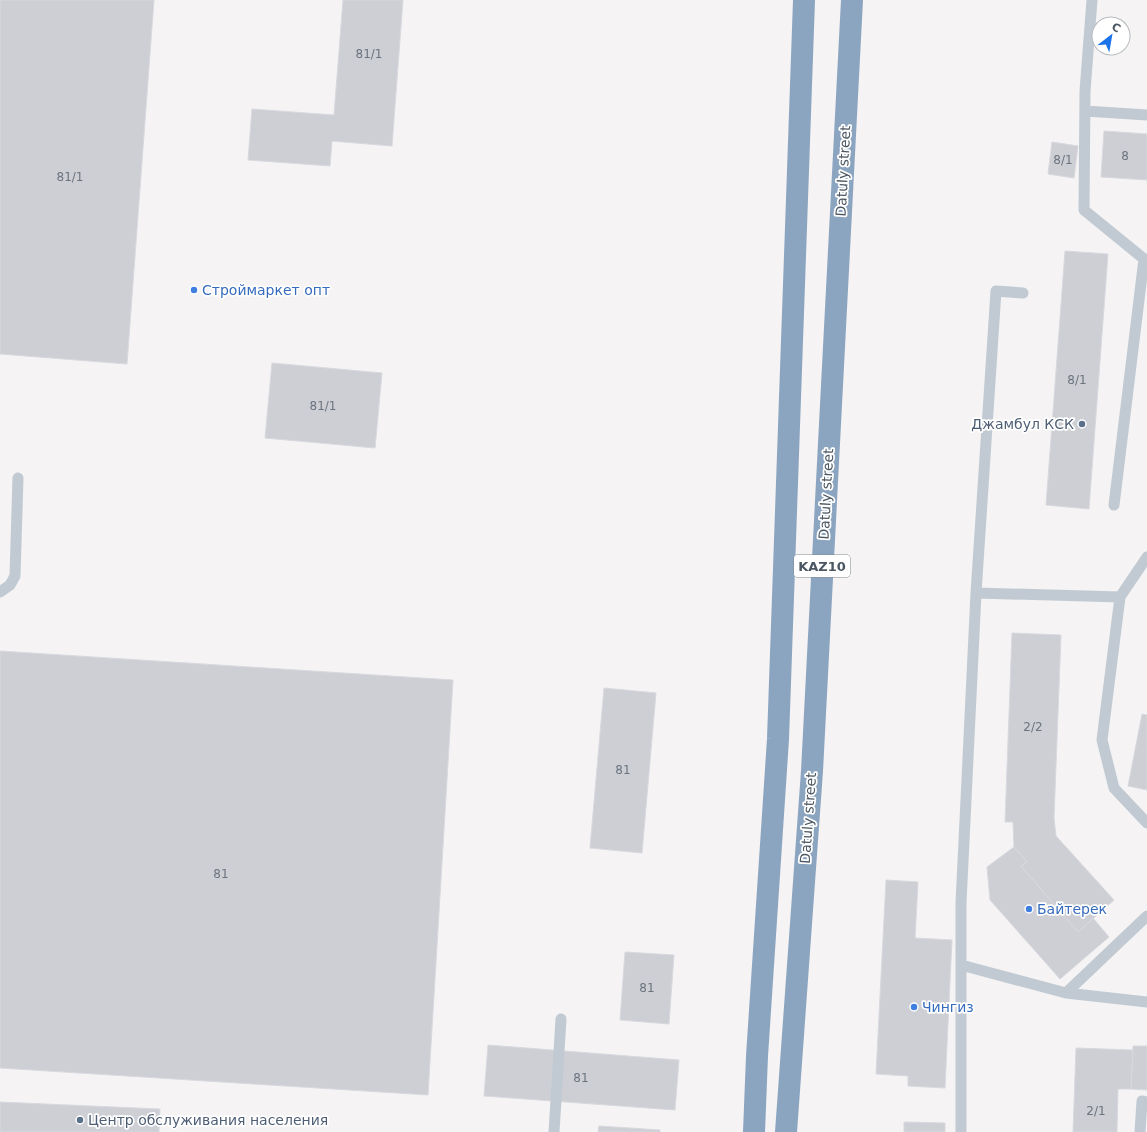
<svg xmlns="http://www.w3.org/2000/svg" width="1147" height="1132" viewBox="0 0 1147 1132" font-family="'DejaVu Sans',sans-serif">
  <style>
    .building { fill: #cdcfd5; stroke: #d7d9de }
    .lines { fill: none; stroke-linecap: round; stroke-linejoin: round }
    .lane { stroke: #c1cad2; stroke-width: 11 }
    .highway { stroke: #8ba5c1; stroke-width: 22 }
    .shop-dot { fill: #3f7fe0; stroke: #fff; stroke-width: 1.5 }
    .service-dot { fill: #5c6f8a; stroke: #fff; stroke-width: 1.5 }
    .labels { text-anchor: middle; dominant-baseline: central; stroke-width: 3.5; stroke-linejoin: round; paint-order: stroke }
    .number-label { font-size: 12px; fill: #6b747e }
    .shield { fill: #fff; stroke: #808990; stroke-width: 1 }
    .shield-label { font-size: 13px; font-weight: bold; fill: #4a5661 }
    .street-label { font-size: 14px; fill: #4a5661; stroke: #fff }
    .shop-label { font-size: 14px; fill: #366cbe; stroke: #fff; text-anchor: start }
    .service-label { font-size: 14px; fill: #4e5e75; stroke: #fff; text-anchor: end }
  </style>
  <rect width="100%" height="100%" fill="#f5f3f3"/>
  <path class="building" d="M 0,0 L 154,0 L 127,364 L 0,354 Z
    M 343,0 L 403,0 L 392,146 L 332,141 L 330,166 L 248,160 L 252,109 L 334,115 Z
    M 1104,131 L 1147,134 L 1147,180 L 1101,177 Z
    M 1052,142 L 1078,146 L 1074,178 L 1048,174 Z
    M 1065,251 L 1108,254 L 1089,509 L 1046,505 Z
    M 272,363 L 382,373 L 375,448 L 265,438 Z
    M 1012,633 L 1061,635 L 1054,818 L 1056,836 L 1114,900 L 1078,932 L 1021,866 L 1027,862 L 1014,847 L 1013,822 L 1005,822 Z
    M 0,651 L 453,680 L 428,1095 L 0,1068 Z
    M 604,688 L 656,693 L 642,853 L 590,848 Z
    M 1142,714 L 1147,715 L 1147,790 L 1128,786 Z
    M 1014,847 L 1027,862 L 1021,866 L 1078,932 L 1093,918 L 1109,937 L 1060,979 L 990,900 L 987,867 Z
    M 886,880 L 918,882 L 915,938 L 952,940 L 945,1088 L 908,1086 L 908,1076 L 876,1074 Z
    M 625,952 L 674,955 L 669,1024 L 620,1020 Z
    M 488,1045 L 679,1060 L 675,1110 L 484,1096 Z
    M 1133,1046 L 1147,1046 L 1147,1090 L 1131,1089 Z
    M 1076,1048 L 1133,1050 L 1131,1089 L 1118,1089 L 1117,1132 L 1073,1132 Z
    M 0,1102 L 160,1109 L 159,1132 L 0,1132 Z
    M 904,1122 L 945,1123 L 945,1132 L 904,1132 Z
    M 599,1126 L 660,1130 L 660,1132 L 598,1132 Z"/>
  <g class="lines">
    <path class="lane" d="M 1092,0 L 1085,91 L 1084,210 L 1144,259 L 1147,259
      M 1085,111 L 1147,115
      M 1114,505 L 1144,259
      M 1147,557 L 1120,597 L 1102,740 L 1114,788 L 1147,823
      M 0,592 L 10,585 L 15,576 L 18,478
      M 976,593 L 1120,597
      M 961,965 L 1066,993 L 1147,1002
      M 1066,993 L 1147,916
      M 554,1132 L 561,1019
      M 961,1132 L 961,903 L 976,593 L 996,291 L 1023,293
      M 1140,1132 L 1142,1101 L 1147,1102"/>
    <path class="highway" d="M 754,1132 L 757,1056 L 778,739 L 804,0
      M 786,1132 L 812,771 L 852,0"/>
  </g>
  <g class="shop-dot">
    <circle cx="194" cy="290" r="4"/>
    <circle cx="1029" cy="909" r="4"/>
    <circle cx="914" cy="1007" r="4"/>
  </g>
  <g class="service-dot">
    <circle cx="1082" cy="424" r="4"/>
    <circle cx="80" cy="1120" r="4"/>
  </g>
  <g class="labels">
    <g class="number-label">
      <text x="369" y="54">81/1</text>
      <text x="1125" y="156">8</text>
      <text x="1063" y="160">8/1</text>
      <text x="70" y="177">81/1</text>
      <text x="1077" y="380">8/1</text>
      <text x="323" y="406">81/1</text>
      <text x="1033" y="727">2/2</text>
      <text x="623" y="770">81</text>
      <text x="221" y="874">81</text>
      <text x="647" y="988">81</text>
      <text x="581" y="1078">81</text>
      <text x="1096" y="1111">2/1</text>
    </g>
    <rect class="shield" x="794" y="555" width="56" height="22" rx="3"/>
    <g class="shield-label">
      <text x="822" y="566">KAZ10</text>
    </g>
    <g class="street-label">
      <text transform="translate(843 171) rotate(-87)">Datuly street</text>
      <text transform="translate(826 494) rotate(-87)">Datuly street</text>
      <text transform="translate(808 818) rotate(-86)">Datuly street</text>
    </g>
    <g class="shop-label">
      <text x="202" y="290">Строймаркет опт</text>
      <text x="1037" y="909">Байтерек</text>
      <text x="922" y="1007">Чингиз</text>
    </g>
    <g class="service-label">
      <text x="1074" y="424">Джамбул КСК</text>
      <text x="88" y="1120" text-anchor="start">Центр обслуживания наcеления</text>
    </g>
  </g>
  <g transform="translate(1111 36) rotate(31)"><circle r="19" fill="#ffffff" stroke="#b7bbc0"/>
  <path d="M0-3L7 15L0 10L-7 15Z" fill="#1a73e8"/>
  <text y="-6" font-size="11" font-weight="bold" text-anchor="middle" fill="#4a5661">С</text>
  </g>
</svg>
